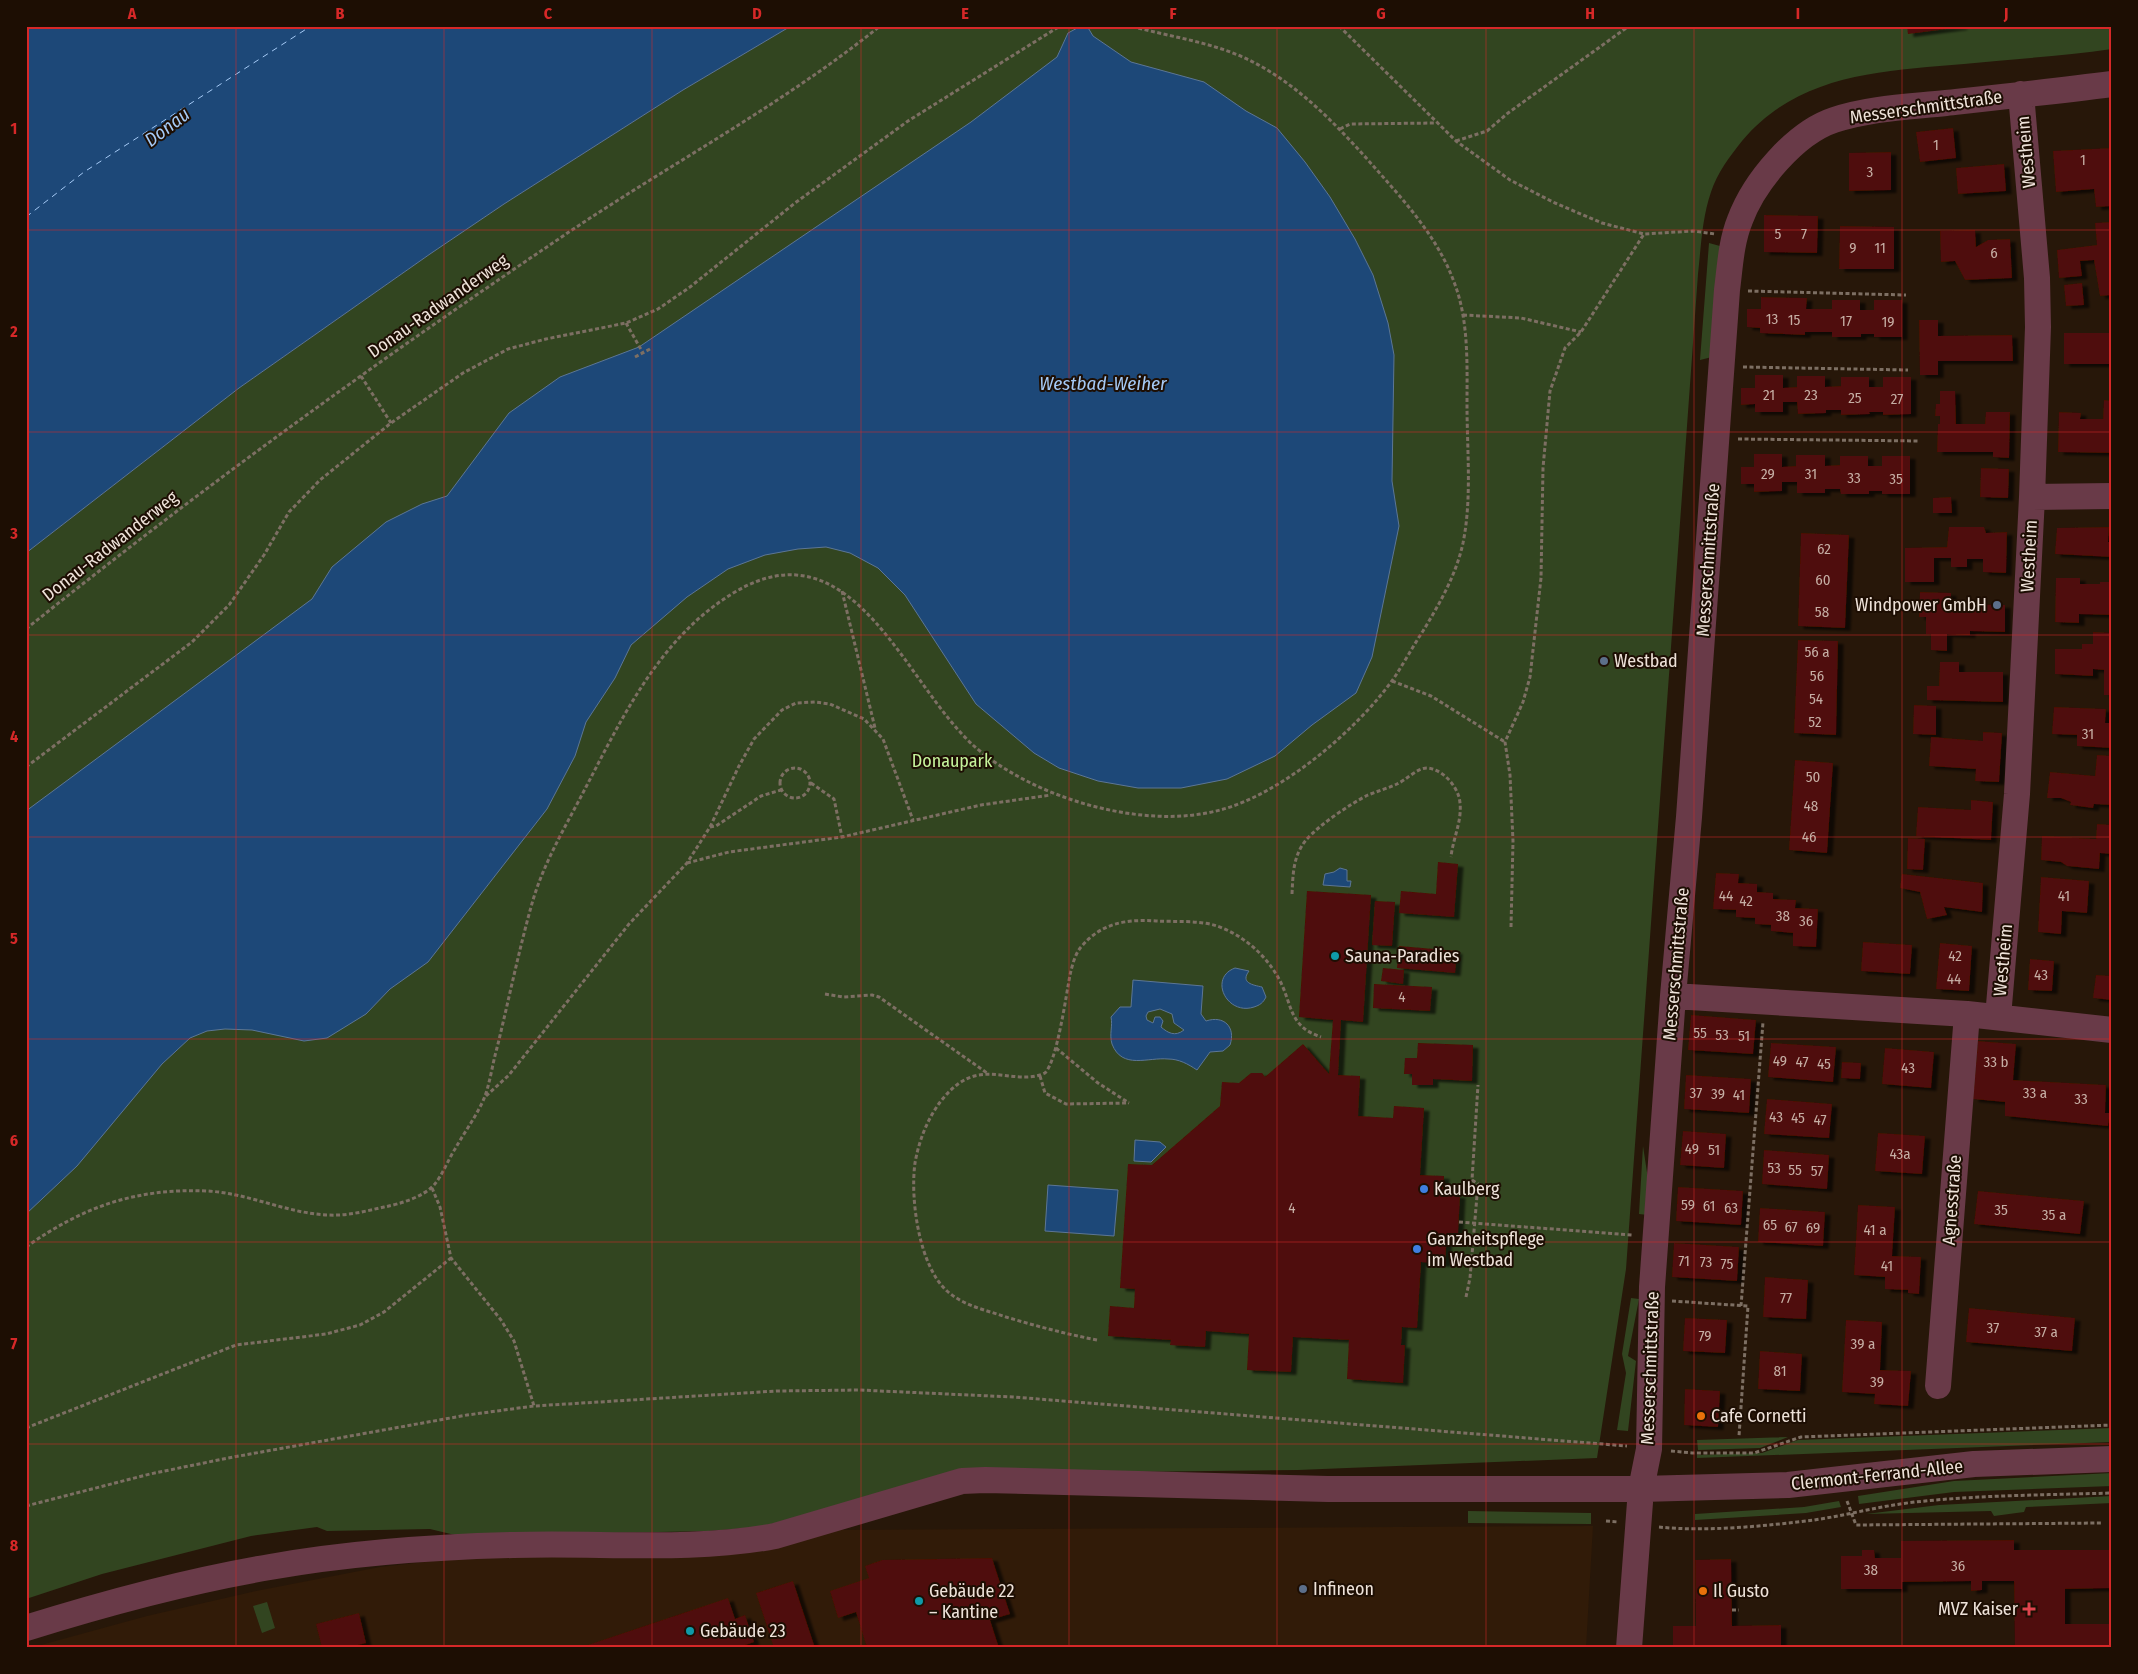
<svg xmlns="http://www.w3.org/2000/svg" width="2138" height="1674" viewBox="0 0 2138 1674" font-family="'Fira Sans Condensed',sans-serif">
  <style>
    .built { fill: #311b08 }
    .green { fill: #324520 }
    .water { fill: #1d4878; stroke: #5c7695; fill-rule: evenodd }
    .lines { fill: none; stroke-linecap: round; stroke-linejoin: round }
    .ferry { stroke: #a5caf6; stroke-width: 1; stroke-dasharray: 6 5; stroke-linecap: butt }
    .building { fill: #4f1107; filter: url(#shadow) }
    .path { stroke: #7d6f63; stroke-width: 3; stroke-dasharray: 4 2.5; stroke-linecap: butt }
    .minor { stroke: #693a48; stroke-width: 26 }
    .grid { fill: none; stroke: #d62828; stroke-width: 1; stroke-opacity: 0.55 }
    .service-dot { fill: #5c6f8a; stroke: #1d0e03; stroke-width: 2 }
    .culture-dot { fill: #0f9aa8; stroke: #1d0e03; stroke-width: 2 }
    .shop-dot { fill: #3f7fe0; stroke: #1d0e03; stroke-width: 2 }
    .food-dot { fill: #e8710a; stroke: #1d0e03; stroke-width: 2 }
    .health-dot { fill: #e0444e; stroke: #1d0e03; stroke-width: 2 }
    .labels { text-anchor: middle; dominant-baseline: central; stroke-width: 4; stroke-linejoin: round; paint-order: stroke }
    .number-label { font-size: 15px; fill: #c6aea4 }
    .street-label { font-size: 18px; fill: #eee2d9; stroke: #1d0e03 }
    .poi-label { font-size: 18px; fill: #eee2d9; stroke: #1d0e03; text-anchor: start }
    .park-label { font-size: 18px; fill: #c5f39b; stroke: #1d0e03 }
    .water-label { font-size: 19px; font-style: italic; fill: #a5caf6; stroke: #1d0e03 }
    .neatline { fill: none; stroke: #d62828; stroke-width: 2 }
    .grid-label { font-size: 16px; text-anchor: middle; font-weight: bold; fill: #d62828 }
  </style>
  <defs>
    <filter id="shadow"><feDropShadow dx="5.5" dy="3" stdDeviation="1" flood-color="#0009"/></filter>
  </defs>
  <rect width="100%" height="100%" fill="#271709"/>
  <path class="built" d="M 1593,1526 L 1586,1648 L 30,1648 L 147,1616 L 256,1591 L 380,1567 L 442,1560 L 830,1530 Z"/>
  <path class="green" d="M 791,26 L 2112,26 L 2112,49 C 2063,56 2014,59 1964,64 C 1883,71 1799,73 1742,141 C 1730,156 1717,173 1711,192 C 1702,218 1701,247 1698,274 L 1626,1269 L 1597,1458 L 1298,1470 L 1125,1472 L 998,1469 L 759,1527 L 709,1531 L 459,1536 L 430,1529 L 327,1531 L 317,1527 L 251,1536 L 102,1574 L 26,1599 L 26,553 L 239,388 L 430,254 L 504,204 L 683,90 Z
    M 1709,243 L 1720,246 L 1712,357 L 1700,360 Z
    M 1643,1146 L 1648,1179 L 1648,1215 L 1639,1214 Z
    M 1631,1298 L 1639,1299 L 1628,1356 L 1636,1361 L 1628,1431 L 1617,1430 L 1626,1373 L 1622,1354 Z
    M 2112,1428 L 2112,1442 L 1697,1458 L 1697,1455 L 1762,1453 L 1798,1440 Z
    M 1788,1437 L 1760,1448 L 1698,1450 L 1697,1440 Z
    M 2112,1473 L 2112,1486 L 1954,1492 L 1859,1504 L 1858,1496 L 1954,1481 Z
    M 2112,1496 L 2112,1503 L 2026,1507 L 2024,1512 L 1994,1516 L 1991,1511 L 1866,1514 L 1939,1505 Z
    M 1839,1501 L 1841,1507 L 1806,1513 L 1695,1520 L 1695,1514 L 1804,1507 Z
    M 1468,1511 L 1591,1513 L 1591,1524 L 1468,1523 Z
    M 267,1602 L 275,1628 L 262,1633 L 253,1606 Z"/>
  <path class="water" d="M 26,26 L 791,26 L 683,90 L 504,204 L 430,254 L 239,388 L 26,553 Z
    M 1081,26 L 1087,26 L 1093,36 L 1131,62 L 1204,82 L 1246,111 L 1277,128 L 1305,162 L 1330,197 L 1355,239 L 1373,275 L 1388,323 L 1394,355 L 1392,481 L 1399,526 L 1372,657 L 1356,693 L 1312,725 L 1275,756 L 1227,779 L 1181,788 L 1138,788 L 1098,781 L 1059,768 L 1034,753 L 976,704 L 905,595 L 878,568 L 850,553 L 826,547 L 798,549 L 765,555 L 728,569 L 687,597 L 631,645 L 615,678 L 586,722 L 575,756 L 547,809 L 428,962 L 390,989 L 366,1014 L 327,1038 L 304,1041 L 252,1030 L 225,1029 L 207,1031 L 190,1038 L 162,1064 L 77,1166 L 26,1214 L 26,811 L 312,599 L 332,567 L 386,522 L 422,504 L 447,496 L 509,413 L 560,377 L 639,347 L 971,122 L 1057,57 L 1068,33 Z
    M 1340,868 L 1347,870 L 1347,881 L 1351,881 L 1350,887 L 1323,885 L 1325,874 L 1334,872 Z
    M 1235,968 L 1249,971 C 1240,983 1253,985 1262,987 L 1266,997 C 1263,1003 1260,1005 1254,1007 C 1227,1016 1208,978 1235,968 Z
    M 1133,980 L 1203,986 L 1201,1014 L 1206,1021 C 1224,1015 1236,1027 1230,1045 L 1223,1051 L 1210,1052 L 1197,1070 C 1188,1064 1179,1059 1168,1059 C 1148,1057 1122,1070 1112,1044 C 1109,1034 1113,1026 1111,1017 L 1120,1007 L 1131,1007 ZM 1160,1009 L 1172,1014 L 1174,1023 L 1184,1030 C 1175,1037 1168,1033 1161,1027 L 1163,1021 L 1160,1017 L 1155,1017 L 1153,1023 L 1147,1020 L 1146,1016 L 1148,1012 Z
    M 1135,1140 L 1160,1142 L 1166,1147 L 1151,1162 L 1134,1161 Z
    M 1048,1185 L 1118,1190 L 1114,1236 L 1045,1231 Z"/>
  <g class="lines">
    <path class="ferry" d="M 26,217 L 84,172 L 311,26"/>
  </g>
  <path class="building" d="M 1907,26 L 1962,26 L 1962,27 L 1908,34 Z
    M 1953,128 L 1956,158 L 1920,162 L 1916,132 Z
    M 2112,148 L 2112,206 L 2096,207 L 2094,189 L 2056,192 L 2053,151 Z
    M 1891,152 L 1891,190 L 1849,191 L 1849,153 Z
    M 2004,164 L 2006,191 L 1958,194 L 1956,168 Z
    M 1764,215 L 1818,216 L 1817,253 L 1764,252 Z
    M 2112,222 L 2112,295 L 2100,296 L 2094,260 L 2080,261 L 2082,276 L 2059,278 L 2057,250 L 2097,245 L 2095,223 Z
    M 1840,226 L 1894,227 L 1894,269 L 1839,269 Z
    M 1975,230 L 1976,247 L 1988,240 L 2010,239 L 2012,278 L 1965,280 L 1955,261 L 1941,262 L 1940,231 Z
    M 2082,283 L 2084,305 L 2066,306 L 2064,285 Z
    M 1761,297 L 1807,298 L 1806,309 L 1832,309 L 1832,300 L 1860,300 L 1860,310 L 1874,310 L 1874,300 L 1902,300 L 1902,337 L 1874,337 L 1874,334 L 1861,334 L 1861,337 L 1832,337 L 1832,332 L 1805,332 L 1805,335 L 1760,333 L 1760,328 L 1747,327 L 1747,309 L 1761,309 Z
    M 1919,320 L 1938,320 L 1938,336 L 2012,335 L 2013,361 L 1938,361 L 1938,375 L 1920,375 Z
    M 2064,333 L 2112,333 L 2112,364 L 2064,364 Z
    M 1755,375 L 1783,375 L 1783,388 L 1797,387 L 1797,376 L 1825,376 L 1825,387 L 1841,386 L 1841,377 L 1869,377 L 1869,387 L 1883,387 L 1883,377 L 1911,377 L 1911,414 L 1883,415 L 1883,412 L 1869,412 L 1870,414 L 1841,415 L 1841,410 L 1826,410 L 1826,413 L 1798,414 L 1797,402 L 1783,402 L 1783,412 L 1755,412 L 1755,404 L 1741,405 L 1741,388 L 1755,388 Z
    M 1940,391 L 1955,391 L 1956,424 L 1985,424 L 1986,412 L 2010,412 L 2009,458 L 1993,457 L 1993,452 L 1937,452 L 1938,424 L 1940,424 L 1940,416 L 1935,416 L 1936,404 L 1940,404 Z
    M 2104,400 L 2112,401 L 2112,453 L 2058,452 L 2059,412 L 2081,413 L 2080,419 L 2103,419 Z
    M 1754,454 L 1782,454 L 1782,467 L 1796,466 L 1796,455 L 1825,455 L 1825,466 L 1840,465 L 1840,456 L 1868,456 L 1868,466 L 1882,466 L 1882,456 L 1910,456 L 1910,494 L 1882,494 L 1882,491 L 1869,491 L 1869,494 L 1841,494 L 1840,489 L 1825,489 L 1825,493 L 1797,493 L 1797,482 L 1782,482 L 1782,491 L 1754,492 L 1754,484 L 1741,484 L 1741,467 L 1754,467 Z
    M 1981,468 L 2009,469 L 2008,498 L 1980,497 Z
    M 1951,497 L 1952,513 L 1933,513 L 1933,498 Z
    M 1949,527 L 1984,527 L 1986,533 L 2007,532 L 2006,573 L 1983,572 L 1983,559 L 1967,559 L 1967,567 L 1951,567 L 1951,558 L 1934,558 L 1934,582 L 1905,582 L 1905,548 L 1947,547 Z
    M 2109,527 L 2108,542 L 2112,542 L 2112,557 L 2055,554 L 2057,528 Z
    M 1801,533 L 1849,535 L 1845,628 L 1798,626 Z
    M 2056,578 L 2080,578 L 2080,584 L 2100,584 L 2100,582 L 2112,582 L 2112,615 L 2079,614 L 2079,623 L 2055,622 Z
    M 1920,592 L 1951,593 L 1951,604 L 2005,605 L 2005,632 L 1970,631 L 1970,635 L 1947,634 L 1947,651 L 1931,650 L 1931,634 L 1926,634 L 1926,617 L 1919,617 Z
    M 2093,632 L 2112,633 L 2112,695 L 2104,695 L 2104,670 L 2093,669 L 2093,676 L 2055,674 L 2055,649 L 2082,649 L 2082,644 L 2093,644 Z
    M 1798,640 L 1838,641 L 1836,735 L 1794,733 Z
    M 1940,662 L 1959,662 L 1959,672 L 2003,672 L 2003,702 L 1927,700 L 1927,686 L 1939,686 Z
    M 1914,705 L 1936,706 L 1936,735 L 1913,734 Z
    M 2054,707 L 2106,709 L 2105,723 L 2112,723 L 2112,748 L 2077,746 L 2077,735 L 2052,734 Z
    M 1983,732 L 2002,733 L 1999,782 L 1975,781 L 1976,769 L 1929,766 L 1931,737 L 1983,741 Z
    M 2097,755 L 2112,756 L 2112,805 L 2094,804 L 2093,808 L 2070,805 L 2071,802 L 2061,798 L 2047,798 L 2050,772 L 2095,776 Z
    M 1795,760 L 1833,763 L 1827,853 L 1789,850 Z
    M 1971,800 L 1993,802 L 1991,840 L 1916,836 L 1918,807 L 1971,810 Z
    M 2097,824 L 2112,825 L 2112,854 L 2100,853 L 2099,869 L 2067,866 L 2061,862 L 2041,860 L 2042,836 L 2096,839 Z
    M 1908,838 L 1925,839 L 1923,870 L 1907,869 Z
    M 1438,862 L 1458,864 L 1454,917 L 1399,913 L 1401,891 L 1436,894 Z
    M 1716,873 L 1739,874 L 1738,883 L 1757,884 L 1757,892 L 1773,893 L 1773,899 L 1796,900 L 1795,908 L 1818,909 L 1816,947 L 1793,946 L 1793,933 L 1771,931 L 1771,925 L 1755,924 L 1755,918 L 1736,917 L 1736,910 L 1713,909 Z
    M 1902,874 L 1983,883 L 1982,912 L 1944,907 L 1947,915 L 1927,919 L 1920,892 L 1900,888 Z
    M 2041,877 L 2089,881 L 2087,913 L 2062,911 L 2061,934 L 2038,932 Z
    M 1307,891 L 1371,895 L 1363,1022 L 1341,1020 L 1338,1075 L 1360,1076 L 1358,1116 L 1393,1118 L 1394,1106 L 1424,1108 L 1420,1175 L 1444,1176 L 1443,1194 L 1460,1195 L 1458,1233 L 1447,1233 L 1445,1264 L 1421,1262 L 1417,1328 L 1402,1327 L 1401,1345 L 1405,1345 L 1403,1383 L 1347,1379 L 1349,1340 L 1293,1337 L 1291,1372 L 1247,1370 L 1249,1334 L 1206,1331 L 1205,1347 L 1170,1345 L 1171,1340 L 1108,1336 L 1110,1306 L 1134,1308 L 1135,1289 L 1120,1288 L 1128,1164 L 1152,1165 L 1220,1106 L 1222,1082 L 1239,1083 L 1251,1073 L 1262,1073 L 1265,1077 L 1303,1044 L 1329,1074 L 1333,1020 L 1299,1017 Z
    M 1375,901 L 1395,902 L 1392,946 L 1372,945 Z
    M 1863,942 L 1912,945 L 1910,974 L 1861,971 Z
    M 1940,943 L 1972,946 L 1969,991 L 1936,989 Z
    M 1399,946 L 1457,951 L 1455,973 L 1397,968 Z
    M 2030,959 L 2054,961 L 2052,991 L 2028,990 Z
    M 1383,968 L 1404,970 L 1403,984 L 1381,981 Z
    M 2096,975 L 2112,976 L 2112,1000 L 2093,998 Z
    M 1374,984 L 1432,987 L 1430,1011 L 1373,1008 Z
    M 1691,1015 L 1756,1020 L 1753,1054 L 1688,1050 Z
    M 1978,1041 L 2016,1044 L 2013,1080 L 2106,1085 L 2105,1113 L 2110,1113 L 2108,1126 L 2005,1116 L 2005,1102 L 1973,1099 Z
    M 1418,1043 L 1473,1045 L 1472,1081 L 1433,1079 L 1433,1085 L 1412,1085 L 1412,1074 L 1404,1074 L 1405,1058 L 1417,1058 Z
    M 1771,1043 L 1836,1047 L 1833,1082 L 1768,1077 Z
    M 1885,1048 L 1934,1052 L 1931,1088 L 1882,1084 Z
    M 1842,1062 L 1861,1063 L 1860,1079 L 1841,1078 Z
    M 1686,1075 L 1751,1079 L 1749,1113 L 1684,1109 Z
    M 1767,1099 L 1832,1104 L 1829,1138 L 1764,1134 Z
    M 1683,1131 L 1726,1134 L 1724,1168 L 1680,1165 Z
    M 1878,1133 L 1925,1136 L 1922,1174 L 1875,1171 Z
    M 1764,1150 L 1829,1155 L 1827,1189 L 1762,1184 Z
    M 1678,1187 L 1743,1191 L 1741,1225 L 1676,1221 Z
    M 1978,1191 L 2084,1201 L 2080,1234 L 1974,1224 Z
    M 1858,1205 L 1895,1207 L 1892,1256 L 1921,1257 L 1919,1294 L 1908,1293 L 1908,1290 L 1885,1289 L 1885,1277 L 1854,1275 Z
    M 1760,1208 L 1825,1212 L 1823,1246 L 1758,1242 Z
    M 1674,1243 L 1739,1247 L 1737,1281 L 1672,1277 Z
    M 1765,1277 L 1808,1280 L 1806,1319 L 1763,1317 Z
    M 1969,1308 L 2075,1318 L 2072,1351 L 1966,1342 Z
    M 1685,1318 L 1727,1320 L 1725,1353 L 1683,1351 Z
    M 1846,1320 L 1882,1322 L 1880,1370 L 1911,1371 L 1908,1406 L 1874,1404 L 1875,1394 L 1842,1392 Z
    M 1760,1351 L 1802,1354 L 1800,1391 L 1758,1389 Z
    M 1685,1389 L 1720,1391 L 1718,1427 L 1684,1425 Z
    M 2014,1540 L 2014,1550 L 2112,1550 L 2112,1588 L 2065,1589 L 2065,1624 L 2112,1624 L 2112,1645 L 2067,1645 L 2067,1648 L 2015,1648 L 2014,1581 L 1982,1581 L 1982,1590 L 1971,1591 L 1971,1581 L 1902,1582 L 1902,1589 L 1841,1589 L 1841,1556 L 1862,1556 L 1862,1550 L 1874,1550 L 1875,1558 L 1901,1558 L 1901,1541 Z
    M 992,1558 L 1010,1614 L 990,1620 L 999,1648 L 867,1648 L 856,1612 L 838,1618 L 830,1591 L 869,1578 L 865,1566 L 882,1560 Z
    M 1731,1559 L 1732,1626 L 1781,1625 L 1781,1648 L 1673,1648 L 1673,1626 L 1696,1626 L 1695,1560 Z
    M 793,1581 L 815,1648 L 774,1648 L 756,1593 Z
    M 728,1598 L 735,1619 L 745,1615 L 754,1642 L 743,1646 L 744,1648 L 579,1648 Z
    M 359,1613 L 366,1643 L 346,1648 L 322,1648 L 316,1624 Z"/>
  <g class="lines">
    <path class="path" d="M 1339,26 L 1456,141 L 1510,180 L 1555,203 L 1602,223 L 1644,234 L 1693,231 L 1715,234
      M 1340,129 L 1350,124 L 1436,123
      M 1456,141 L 1487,131 L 1508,113 L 1629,26
      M 1748,291 L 1906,295
      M 1463,315 L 1521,318 L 1581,332
      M 626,323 L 643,353
      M 635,357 L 650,349
      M 1743,367 L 1908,370
      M 361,376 L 391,423
      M 1738,439 L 1919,441
      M 842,591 L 875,728
      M 26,629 C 200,489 383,357 569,232 C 672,163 783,104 880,26
      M 1392,681 L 1431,696 L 1505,742
      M 26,767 L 192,642 L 229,605 L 264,555 L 289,512 L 320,480 L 391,423 L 463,373 L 508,349 L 546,339 L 626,323 L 658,309 L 690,287 L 795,203 L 908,121 L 1060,26
      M780 783a15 15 0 1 1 30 0a15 15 0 1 1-30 0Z
      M 811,783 L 834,799 L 842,837
      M 710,827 L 716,826 L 761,796 L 781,790
      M 687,863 L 729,852 L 842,837 L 981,805 L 1051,795
      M 1292,894 C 1293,874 1293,856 1306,840 C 1319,825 1350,804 1368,795 C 1378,791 1388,788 1397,784 C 1406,780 1417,768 1427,768 C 1442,769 1455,784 1459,797 C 1464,818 1453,837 1451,857
      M 1511,927 L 1513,841 L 1510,775 L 1505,742 L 1523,702 L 1530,677 L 1541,578 L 1543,468 L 1550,391 L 1565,348 L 1581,332 L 1644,234
      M 825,994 L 843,997 L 872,995 L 879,997 L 987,1073
      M 1056,1048 L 1098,1083 L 1129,1103
      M 1040,1076 L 1045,1093 L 1066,1104 L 1129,1103
      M 486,1096 L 509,1075 L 629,924 L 687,863 L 710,827 L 739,766 L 754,739 L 782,710 L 796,703 L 815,702 L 830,704 L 864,719 L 883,739 L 913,820
      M 432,1188 L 440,1207 L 451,1258 L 501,1320 L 514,1341 L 534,1406
      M 1459,1222 L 1632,1235
      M 26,1247 C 84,1206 137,1188 207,1191 C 249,1193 288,1214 329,1215 C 348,1216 366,1211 384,1207 C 400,1204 423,1197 434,1185 C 442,1176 448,1160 455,1149 C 464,1133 475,1118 483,1101 C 490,1085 492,1065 497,1048 C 509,999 519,949 533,900 C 545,860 567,824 586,787 C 624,714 661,636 735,592 C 853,522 905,684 974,746 C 1033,798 1143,831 1220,810 C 1282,794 1358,729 1394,678 C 1404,663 1413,646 1423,631 C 1440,603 1456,575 1463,543 C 1472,499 1467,450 1467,405 C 1467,365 1469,320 1454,282 C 1438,238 1406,203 1376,169 C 1337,125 1293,78 1238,55 C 1204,41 1167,36 1131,26
      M 1466,1297 L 1470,1278 L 1478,1184 L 1472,1180 L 1478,1085
      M 1672,1301 L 1748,1306 L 1739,1436
      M 1741,1306 L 1763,1022
      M 1097,1340 C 1066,1334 1036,1326 1006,1317 C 986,1310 964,1306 947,1291 C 919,1266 910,1199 915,1163 C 920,1134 934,1102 958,1084 C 988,1062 1017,1086 1045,1073 C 1057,1061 1066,996 1070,975 C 1072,966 1075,954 1081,947 C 1101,923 1126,919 1156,921 C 1175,922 1199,920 1217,926 C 1243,935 1266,955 1279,979 C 1293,1005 1288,1026 1321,1037
      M 26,1428 L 236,1345 L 326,1334 L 360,1325 L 384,1312 L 451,1258
      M 1671,1451 L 1692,1453 L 1754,1453 L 1801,1437 L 2112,1425
      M 1847,1501 L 1856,1525 L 2103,1523
      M 26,1506 L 150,1474 L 228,1458 L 467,1415 L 534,1406 L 777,1391 L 859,1390 L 1013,1397 L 1627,1446
      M 1606,1521 L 1618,1522
      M 1659,1527 C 1706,1532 1766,1526 1814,1520 C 1848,1515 1880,1506 1915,1502 C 1980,1495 2046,1495 2112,1493
      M 1732,1610 L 1739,1610"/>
    <path class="minor" d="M 2032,497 L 2112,496
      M 1673,996 L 1967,1014 L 2112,1030
      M 1998,1017 L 2017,794 L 2032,497 L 2038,327 L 2037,278 L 2021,94
      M 1938,1386 L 1967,1014
      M 26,1628 C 106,1603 187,1581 270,1567 C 350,1553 432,1547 513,1545 C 598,1542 692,1552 775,1536 L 962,1481 L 985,1480 L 1328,1489 L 1641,1489 L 1788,1485 L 1974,1464 L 2112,1459
      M 1629,1648 L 1641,1489 L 1649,1449 L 1652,1287 L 1673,996 L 1689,817 L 1727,290 C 1730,267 1731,242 1740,220 C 1754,182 1795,133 1834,120 C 1870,108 1908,107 1946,103 C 2001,97 2057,91 2112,84"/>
  </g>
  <path class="grid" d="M 236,26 L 236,1648M 444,26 L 444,1648M 652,26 L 652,1648M 861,26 L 861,1648M 1069,26 L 1069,1648M 1277,26 L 1277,1648M 1486,26 L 1486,1648M 1694,26 L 1694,1648M 1902,26 L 1902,1648M 26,230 L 2112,230M 26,432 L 2112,432M 26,635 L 2112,635M 26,837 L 2112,837M 26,1039 L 2112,1039M 26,1242 L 2112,1242M 26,1444 L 2112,1444"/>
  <g class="service-dot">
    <circle cx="1997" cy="605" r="5"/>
    <circle cx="1604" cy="661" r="5"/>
    <circle cx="1303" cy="1589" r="5"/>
  </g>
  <g class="culture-dot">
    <circle cx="1335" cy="956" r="5"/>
    <circle cx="919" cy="1601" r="5"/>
    <circle cx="690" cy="1631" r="5"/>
  </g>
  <g class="shop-dot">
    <circle cx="1424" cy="1189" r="5"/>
    <circle cx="1417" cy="1249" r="5"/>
  </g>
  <g class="food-dot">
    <circle cx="1701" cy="1416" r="5"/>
    <circle cx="1703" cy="1591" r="5"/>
  </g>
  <path class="health-dot" d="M2026.5 1601.5h5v5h5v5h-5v5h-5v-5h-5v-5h5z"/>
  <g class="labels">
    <g class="number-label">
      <text x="1936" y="145">1</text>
      <text x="2083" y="160">1</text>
      <text x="1870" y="172">3</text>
      <text x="1778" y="234">5</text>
      <text x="1804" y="234">7</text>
      <text x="1853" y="248">9</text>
      <text x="1880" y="248">11</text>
      <text x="1994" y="253">6</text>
      <text x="1772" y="319">13</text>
      <text x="1794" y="320">15</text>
      <text x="1846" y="321">17</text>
      <text x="1888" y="322">19</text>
      <text x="1769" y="395">21</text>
      <text x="1811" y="395">23</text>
      <text x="1855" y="398">25</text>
      <text x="1897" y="399">27</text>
      <text x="1768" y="474">29</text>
      <text x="1811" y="474">31</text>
      <text x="1854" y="478">33</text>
      <text x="1896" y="479">35</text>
      <text x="1824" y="549">62</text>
      <text x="1823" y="580">60</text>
      <text x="1822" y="612">58</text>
      <text x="1817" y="652">56 a</text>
      <text x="1817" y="676">56</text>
      <text x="1816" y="699">54</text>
      <text x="1815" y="722">52</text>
      <text x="2088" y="734">31</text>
      <text x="1813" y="777">50</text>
      <text x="1811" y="806">48</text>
      <text x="1809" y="837">46</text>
      <text x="1726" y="896">44</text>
      <text x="2064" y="896">41</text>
      <text x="1746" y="901">42</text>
      <text x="1783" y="916">38</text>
      <text x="1806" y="921">36</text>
      <text x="1955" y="956">42</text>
      <text x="2041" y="975">43</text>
      <text x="1954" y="979">44</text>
      <text x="1402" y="997">4</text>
      <text x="1700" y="1033">55</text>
      <text x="1722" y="1035">53</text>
      <text x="1744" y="1036">51</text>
      <text x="1780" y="1061">49</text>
      <text x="1802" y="1062">47</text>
      <text x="1996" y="1062">33 b</text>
      <text x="1824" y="1064">45</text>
      <text x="1908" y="1068">43</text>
      <text x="1696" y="1093">37</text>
      <text x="2035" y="1093">33 a</text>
      <text x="1718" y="1094">39</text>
      <text x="1739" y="1095">41</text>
      <text x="2081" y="1099">33</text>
      <text x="1776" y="1117">43</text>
      <text x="1798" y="1118">45</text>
      <text x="1820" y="1120">47</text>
      <text x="1692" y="1149">49</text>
      <text x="1714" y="1150">51</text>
      <text x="1900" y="1154">43a</text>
      <text x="1774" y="1168">53</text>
      <text x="1795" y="1170">55</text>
      <text x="1817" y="1171">57</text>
      <text x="1688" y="1205">59</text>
      <text x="1709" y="1206">61</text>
      <text x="1292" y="1208">4</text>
      <text x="1731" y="1208">63</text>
      <text x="2001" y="1210">35</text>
      <text x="2054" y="1215">35 a</text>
      <text x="1770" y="1225">65</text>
      <text x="1791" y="1227">67</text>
      <text x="1813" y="1228">69</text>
      <text x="1875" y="1230">41 a</text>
      <text x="1684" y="1261">71</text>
      <text x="1706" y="1262">73</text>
      <text x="1727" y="1264">75</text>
      <text x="1887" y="1266">41</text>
      <text x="1786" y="1298">77</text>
      <text x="1993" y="1328">37</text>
      <text x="2046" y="1332">37 a</text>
      <text x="1705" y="1336">79</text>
      <text x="1863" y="1344">39 a</text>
      <text x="1780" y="1371">81</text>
      <text x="1877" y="1382">39</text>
      <text x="1958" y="1566">36</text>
      <text x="1871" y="1570">38</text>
    </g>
    <g class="street-label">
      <text transform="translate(1926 107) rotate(-8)">Messerschmittstraße</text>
      <text transform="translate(2026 152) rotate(-95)">Westheim</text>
      <text transform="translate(438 306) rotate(-35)">Donau-Radwanderweg</text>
      <text transform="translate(110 546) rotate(-38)">Donau-Radwanderweg</text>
      <text transform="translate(2029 556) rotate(-87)">Westheim</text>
      <text transform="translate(1708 560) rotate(-86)">Messerschmittstraße</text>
      <text transform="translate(2003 960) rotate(-85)">Westheim</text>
      <text transform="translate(1676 964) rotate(-85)">Messerschmittstraße</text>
      <text transform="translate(1952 1200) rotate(-86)">Agnesstraße</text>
      <text transform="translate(1650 1368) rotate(-88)">Messerschmittstraße</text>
      <text transform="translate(1877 1475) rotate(-6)">Clermont-Ferrand-Allee</text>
    </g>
    <g class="poi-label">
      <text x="1987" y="605" text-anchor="end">Windpower GmbH</text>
      <text x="1614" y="661">Westbad</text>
      <text x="1345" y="956">Sauna-Paradies</text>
      <text x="1434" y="1189">Kaulberg</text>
      <text x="1427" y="1239">Ganzheitspflege<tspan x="1427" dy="21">im Westbad</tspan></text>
      <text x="1711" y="1416">Cafe Cornetti</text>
      <text x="1313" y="1589">Infineon</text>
      <text x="929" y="1591">Gebäude 22<tspan x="929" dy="21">– Kantine</tspan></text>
      <text x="1713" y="1591">Il Gusto</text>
      <text x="2018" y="1609" text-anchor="end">MVZ Kaiser</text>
      <text x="700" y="1631">Gebäude 23</text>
    </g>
    <g class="park-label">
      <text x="952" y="761">Donaupark</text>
    </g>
    <g class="water-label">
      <text transform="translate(167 127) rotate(-37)">Donau</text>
      <text x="1103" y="383">Westbad-Weiher</text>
    </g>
  </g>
  <rect width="2138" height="1674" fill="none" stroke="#1d0e03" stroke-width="55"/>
  <rect x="28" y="28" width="2082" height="1618" class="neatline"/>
  <g class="grid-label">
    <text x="132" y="19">A</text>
    <text x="340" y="19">B</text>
    <text x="548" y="19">C</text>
    <text x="757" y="19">D</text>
    <text x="965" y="19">E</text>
    <text x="1173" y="19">F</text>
    <text x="1381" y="19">G</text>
    <text x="1590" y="19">H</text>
    <text x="1798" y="19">I</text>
    <text x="2006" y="19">J</text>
    <text x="14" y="134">1</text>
    <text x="14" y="337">2</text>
    <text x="14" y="539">3</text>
    <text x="14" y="742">4</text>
    <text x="14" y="944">5</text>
    <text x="14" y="1146">6</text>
    <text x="14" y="1349">7</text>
    <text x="14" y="1551">8</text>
  </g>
</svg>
